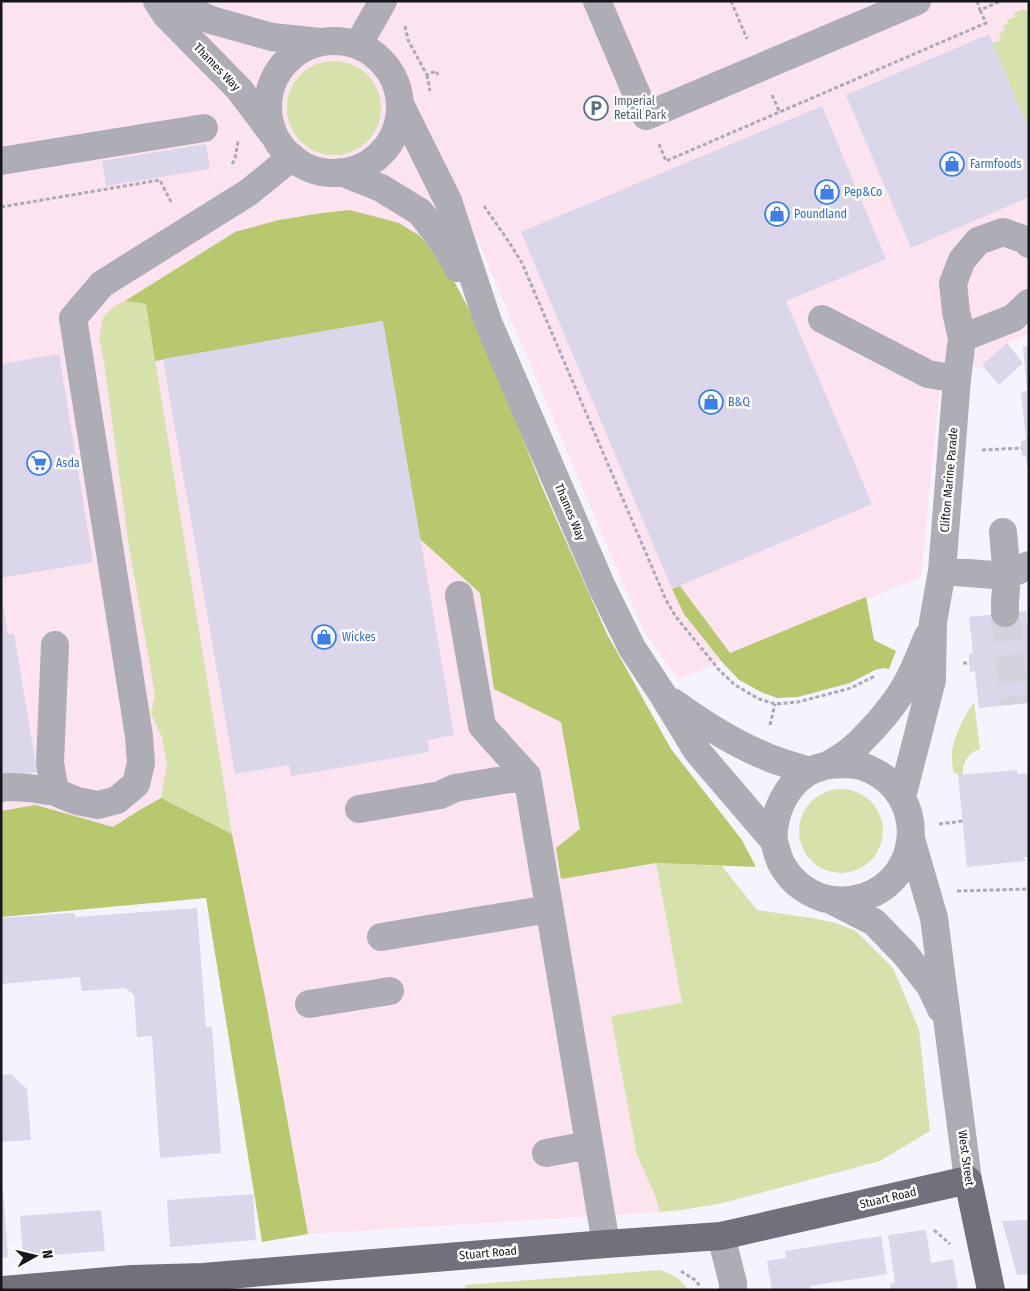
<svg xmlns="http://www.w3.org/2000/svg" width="1030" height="1291" viewBox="0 0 1030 1291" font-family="'Fira Sans Condensed',sans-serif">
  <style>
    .commercial { fill: #fbe3ef }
    .green { fill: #d6e1ac }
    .forest { fill: #b8c86e }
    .building { fill: #dbd6e9 }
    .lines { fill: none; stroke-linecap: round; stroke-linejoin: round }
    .minor-tunnel { stroke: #d5d2dd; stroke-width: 28; stroke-dasharray: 28 14; stroke-linecap: butt }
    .path { stroke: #adaab5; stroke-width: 3; stroke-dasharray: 4 2.5; stroke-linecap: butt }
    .minor { stroke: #aeacb4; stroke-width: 28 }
    .major { stroke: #736f7d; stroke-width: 28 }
    .labels { text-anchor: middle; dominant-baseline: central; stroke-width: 5; stroke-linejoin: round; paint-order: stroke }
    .street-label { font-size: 12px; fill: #17161c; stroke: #fff }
    .service-label { font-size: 12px; fill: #4e5e75; stroke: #fff; text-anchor: start }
    .shop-label { font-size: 12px; fill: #366cbe; stroke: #fff; text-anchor: start }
  </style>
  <rect width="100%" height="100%" fill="#f6f3ff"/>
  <path class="commercial" d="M 1,1 L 1029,1 L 1029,334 L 1007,343 L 982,365 L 985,368 L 942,364 L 921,577 L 679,679 L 663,659 L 642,628 L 476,236 L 414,262 L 601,700 L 656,863 L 682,1003 L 612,1016 L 655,1195 L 660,1212 L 308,1234 L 265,997 L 232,834 L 1,864 Z"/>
  <path class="green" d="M 1024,9 L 1029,12 L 1029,130 L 992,43 L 1001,40 L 999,33 L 1005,30 L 1003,26 L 1008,24 L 1007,20 L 1015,17 L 1014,13 Z
    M287 108a47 47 0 1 1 94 0a47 47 0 1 1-94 0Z
    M 125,301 L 146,304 L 232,834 L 161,798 L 167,764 L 162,737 L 151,714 L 155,695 L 129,546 L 104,362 L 99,338 L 103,318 L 113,307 Z
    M 974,702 L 980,749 C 968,753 962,763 963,775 L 958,775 L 953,771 C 953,767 952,763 952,759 C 951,740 964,717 974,702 Z
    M799 831a42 42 0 1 1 84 0a42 42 0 1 1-84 0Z
    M 656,863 L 722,866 L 757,910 L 812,918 L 836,923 L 856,931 L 893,968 L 919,1029 L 930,1131 L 880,1161 L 719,1204 L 681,1210 L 660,1212 L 655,1195 L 637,1155 L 611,1016 L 682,1003 Z
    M 661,1270 L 678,1278 L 689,1290 L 466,1290 L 465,1285 Z"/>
  <path class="forest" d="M 350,210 L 399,223 L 420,236 L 446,266 L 479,328 L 542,487 L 607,634 L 671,749 L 742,840 L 756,867 L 656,863 L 561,879 L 556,848 L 580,829 L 561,722 L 494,689 L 480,593 L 420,539 L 382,321 L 155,361 L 146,304 L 125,301 L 235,232 L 279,220 L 322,213 Z
    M 680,586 L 730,653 L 866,597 L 874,640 L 896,651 L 889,669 L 883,668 L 875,670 L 850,683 L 798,697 L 777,698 L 761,692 L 739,680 L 723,663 L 684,614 L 672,589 Z
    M 161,798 L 232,834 L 265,997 L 308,1234 L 262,1242 L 206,898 L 1,917 L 1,811 L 36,805 L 113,827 L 138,811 Z"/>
  <path class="building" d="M 989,34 L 1029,130 L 1029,197 L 911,248 L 846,95 Z
    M 822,106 L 886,259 L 786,301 L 872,504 L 672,589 L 521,232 Z
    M 206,144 L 210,169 L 106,186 L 102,161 Z
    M 383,321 L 454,735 L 427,740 L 429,752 L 291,776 L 289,765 L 235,774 L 163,359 Z
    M 1007,343 L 1023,363 L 999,385 L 982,365 Z
    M 1029,346 L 1029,466 L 1027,466 L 1026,456 L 1022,456 L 1021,441 L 1026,440 L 1021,392 L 1027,391 L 1023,347 Z
    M 59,354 L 93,562 L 1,578 L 1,364 Z
    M 1,601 L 2,601 L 8,634 L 14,634 L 37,772 L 1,777 Z
    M 1026,611 L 1027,625 L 1029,625 L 1029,703 L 979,708 L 975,671 L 970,672 L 969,654 L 973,653 L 969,617 Z
    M 1017,770 L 1017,774 L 1029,773 L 1029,857 L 1024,857 L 1025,861 L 967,867 L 958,775 Z
    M 197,908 L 206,1027 L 212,1027 L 221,1153 L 160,1158 L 152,1036 L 137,1037 L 134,995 L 125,988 L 82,991 L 80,977 L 1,984 L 1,918 L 73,913 L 76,917 Z
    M 11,1074 L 27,1089 L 31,1140 L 1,1142 L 1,1075 Z
    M 1,1189 L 3,1189 L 8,1257 L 1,1258 Z
    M 253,1194 L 256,1240 L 170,1247 L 167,1200 Z
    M 101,1210 L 105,1251 L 23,1257 L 20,1216 Z
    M 1029,1220 L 1029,1274 L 1017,1275 L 1002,1221 Z
    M 926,1230 L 931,1263 L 953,1259 L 958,1290 L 891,1290 L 890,1284 L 895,1282 L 888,1235 Z
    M 881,1236 L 887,1274 L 810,1286 L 811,1290 L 772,1290 L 767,1261 L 786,1258 L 785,1251 Z"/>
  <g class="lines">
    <path class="minor-tunnel" d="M 1005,613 L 1015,704"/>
    <path class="path" d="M 731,1 L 747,39
      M 977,1 L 980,10 L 1001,1
      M 405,26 L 408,40 L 427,75 L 436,71 L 438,75
      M 427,75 L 430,91
      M 772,95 L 780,113
      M 659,144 L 666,161 L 986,23 L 980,10
      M 232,164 L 235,159 L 238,141
      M 484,206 L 509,242 L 522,263 L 666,600 L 676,617 L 720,671 L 735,685 L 759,699 L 775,704 L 798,702 L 851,688 L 875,676
      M 1,207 L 160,180 L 172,204
      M 982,450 L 1022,448
      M 963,663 L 970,663
      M 770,725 L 775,704
      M 939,824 L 963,821
      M 957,891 L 1029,889
      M 934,1230 L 950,1244
      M 681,1271 L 695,1280 L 701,1287"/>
    <path class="minor" d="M 157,1 L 166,15 L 239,89 L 272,133
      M 171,1 L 211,20 L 272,37 L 320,42
      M 597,1 L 646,116 L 917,1
      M268 107a66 66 0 1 1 132 0a66 66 0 1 1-132 0Z
      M 358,45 L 383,1
      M 400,104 L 448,201 L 488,322 L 602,587 L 632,648 L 663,695 L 697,751 L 774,841
      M 1,161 L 204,128
      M 341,172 L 381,188 L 420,212 L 444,243 L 458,268
      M 822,319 L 928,374 L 957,379
      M 962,338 L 1013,318 L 1029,303
      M 1003,532 L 1007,576 L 1005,601 L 1005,613
      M 942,571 L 1007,576 L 1029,565
      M 459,595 L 482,726 L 527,776 L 606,1244
      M 55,645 L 50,763 L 55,792
      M 673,702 C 706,726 742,749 781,762 C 791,766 801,768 811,771
      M 828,765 C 842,764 856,763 869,769 C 927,794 924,877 864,897 C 851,901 837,902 823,898 C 805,892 790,880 781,863 C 778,857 777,851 775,845 C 772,835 775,821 778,811 C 784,794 794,780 810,771 C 816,768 822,767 828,765 C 837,760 852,750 859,743 C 878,724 898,702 910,677 C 917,664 922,649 928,636
      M 1,788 L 8,787 L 29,788 L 55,792 L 77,801 L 98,805 L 117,800 L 136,784 L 141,763 L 139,736 L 73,318 L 102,284 L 249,192 L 292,157
      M 902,797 L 932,680 L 933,622 L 942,571 L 957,379 L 962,338 L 956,312 L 953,283 L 962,260 L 978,241 L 1003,232 L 1026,240 L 1029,244
      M 359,809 L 440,795 L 455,788 L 527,776
      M 911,839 L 934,918 L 968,1180
      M 831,900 L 874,922 L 905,954 L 930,986 L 941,1009
      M 381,937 L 549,909
      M 309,1004 L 390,991
      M 546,1153 L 589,1145
      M 721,1236 L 733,1283 L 733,1290"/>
    <path class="major" d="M 3,1290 L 132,1279 L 203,1277 L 606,1244 L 721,1236 L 968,1180 L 991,1290"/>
  </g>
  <defs>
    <g id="parking-ring" transform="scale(1.25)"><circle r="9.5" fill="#fff" stroke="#5c6f8a" stroke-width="1.5"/><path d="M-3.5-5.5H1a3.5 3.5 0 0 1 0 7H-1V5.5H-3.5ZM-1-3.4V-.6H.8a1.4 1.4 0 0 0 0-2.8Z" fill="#5c6f8a"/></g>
    <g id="shop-ring" transform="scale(1.25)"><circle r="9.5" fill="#fff" stroke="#3f7fe0" stroke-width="1.5"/><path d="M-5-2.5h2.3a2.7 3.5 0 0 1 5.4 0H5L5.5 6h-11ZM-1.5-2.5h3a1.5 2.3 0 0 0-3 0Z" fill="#3f7fe0"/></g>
    <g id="supermarket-ring" transform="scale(1.25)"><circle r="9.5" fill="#fff" stroke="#3f7fe0" stroke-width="1.5"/><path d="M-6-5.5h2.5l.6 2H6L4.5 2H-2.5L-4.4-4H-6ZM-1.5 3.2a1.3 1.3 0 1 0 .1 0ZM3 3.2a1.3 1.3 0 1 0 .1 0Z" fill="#3f7fe0"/></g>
  </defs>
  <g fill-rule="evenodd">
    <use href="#parking-ring" x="596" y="108"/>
    <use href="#shop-ring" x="952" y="164"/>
    <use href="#shop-ring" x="827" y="192"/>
    <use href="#shop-ring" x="777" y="214"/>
    <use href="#shop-ring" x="711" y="402"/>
    <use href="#supermarket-ring" x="39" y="463"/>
    <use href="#shop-ring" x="324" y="637"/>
  </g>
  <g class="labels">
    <g class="street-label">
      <text transform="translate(217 67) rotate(46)">Thames Way</text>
      <text transform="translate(949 480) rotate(-85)">Clifton Marine Parade</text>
      <text transform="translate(570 512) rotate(67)">Thames Way</text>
      <text transform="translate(966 1158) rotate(82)">West Street</text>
      <text transform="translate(888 1198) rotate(-13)">Stuart Road</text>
      <text transform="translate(488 1253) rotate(-5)">Stuart Road</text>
    </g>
    <g class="service-label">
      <text x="614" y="101">Imperial<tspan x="614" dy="14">Retail Park</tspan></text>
    </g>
    <g class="shop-label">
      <text x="970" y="164">Farmfoods</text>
      <text x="844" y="192">Pep&amp;Co</text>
      <text x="794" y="214">Poundland</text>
      <text x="728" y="402">B&amp;Q</text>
      <text x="56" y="463">Asda</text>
      <text x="342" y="637">Wickes</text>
    </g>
  </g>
  <rect width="1030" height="1291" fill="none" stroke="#17161c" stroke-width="5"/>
  <g transform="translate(35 1256) rotate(82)" stroke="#ffffff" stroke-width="4" paint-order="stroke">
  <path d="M0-4L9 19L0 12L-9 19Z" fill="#17161c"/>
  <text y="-8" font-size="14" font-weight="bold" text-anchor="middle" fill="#17161c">N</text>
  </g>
</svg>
